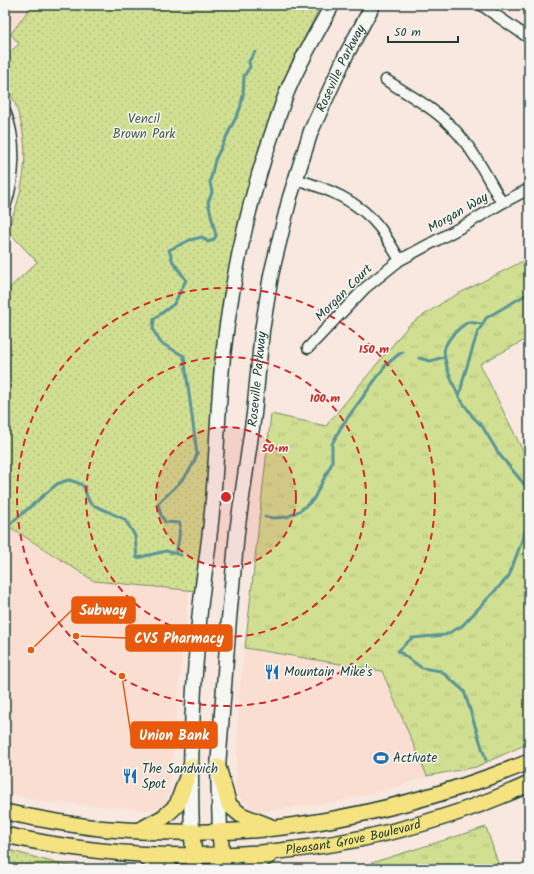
<svg xmlns="http://www.w3.org/2000/svg" width="534" height="874" viewBox="0 0 534 874" font-family="Kalam,sans-serif">
  <style>
    .built { fill: #faded2 }
    .grass { fill: url(#grass-tufts); stroke: #788e63 }
    .park { fill: url(#park-dots); stroke: #788e63 }
    .lines { fill: none; stroke-linecap: round; stroke-linejoin: round }
    .stream { stroke: #5a9697; stroke-width: 3 }
    .street-casing { stroke: #1f3d34; stroke-width: 13 }
    .secondary-casing { stroke: #1f3d34; stroke-width: 17 }
    .primary-casing { stroke: #1f3d34; stroke-width: 18 }
    .street { stroke: #f6f6f2; stroke-width: 10 }
    .secondary { stroke: #f6f6f2; stroke-width: 14 }
    .primary { stroke: #f5e382; stroke-width: 15 }
    .ring { fill: none; stroke: #d62828; stroke-width: 2; stroke-dasharray: 7 5 }
    .labels { text-anchor: middle; dominant-baseline: central; stroke-width: 3; stroke-linejoin: round; paint-order: stroke }
    .street-label { font-size: 13px; fill: #1f3d34; stroke: #f6f6f2 }
    .park-label { font-size: 13px; fill: #435d47; stroke: #f6f6f2 }
    .poi-label { font-size: 13px; fill: #1f3d34; stroke: #f6f6f2; text-anchor: start }
    .centre { fill: #d62828; stroke: #f6f6f2; stroke-width: 2 }
    .ring-label { font-size: 12px; text-anchor: middle; font-weight: bold; fill: #d62828; stroke: #f6f6f2; stroke-width: 3; stroke-linejoin: round; paint-order: stroke }
    .leader { fill: none; stroke: #e8590c; stroke-width: 1.5 }
    .callout-dot { fill: #e8590c; stroke: #f6f6f2; stroke-width: 1.5 }
    .callout { fill: #e8590c; stroke: #e8590c; stroke-width: 1.5 }
    .callout-label { font-size: 14px; text-anchor: middle; font-weight: bold; fill: #fff }
  </style>
  <defs>
    <pattern id="grass-tufts" width="24" height="20" patternUnits="userSpaceOnUse"><rect width="24" height="20" fill="#d1df92"/><path d="M3 7l-1-3M5 7V3M7 7l1-3M15 17l-1-3M17 17v-4M19 17l1-3" fill="none" stroke="#b3c07e"/></pattern>
    <pattern id="park-dots" width="8" height="8" patternUnits="userSpaceOnUse"><rect width="8" height="8" fill="#d1df92"/><path d="M2 2h.1M6 6h.1" fill="none" stroke="#b3c07e" stroke-width="1.8" stroke-linecap="round"/></pattern>
  </defs>
  <rect width="100%" height="100%" fill="#f8e8df"/>
  <filter id="ink" filterUnits="userSpaceOnUse"><feTurbulence type="fractalNoise" baseFrequency=".025" numOctaves="2"/><feDisplacementMap in="SourceGraphic" scale="8" xChannelSelector="R" yChannelSelector="G"/><feConvolveMatrix kernelMatrix="1 2 1 2 8 2 1 2 1" color-interpolation-filters="sRGB"/></filter>
  <g filter="url(#ink)">
    <path class="built" d="M 5,5 L 32,5 L 11,34 L 5,28 Z
      M 5,523 L 189,589 L 167,804 L 157,810 L 43,802 L 5,792 Z
      M 245,648 L 382,671 L 427,776 L 395,788 L 330,803 L 256,812 L 236,794 L 238,703 Z"/>
    <path class="grass" d="M 529,258 L 529,338 L 480,364 L 529,463 L 529,743 L 476,767 L 427,776 L 382,671 L 245,648 L 271,414 L 326,426 L 409,325 L 448,299 Z
      M 486,827 L 500,869 L 324,869 L 365,865 Z"/>
    <path class="park" d="M 32,5 L 321,5 L 297,53 L 294,60 L 223,339 L 197,591 L 94,581 L 5,524 L 5,292 L 37,262 L 7,230 C 22,197 30,160 21,123 C 19,116 17,109 15,103 C 12,96 8,90 6,83 C 3,75 5,64 5,56 L 19,44 L 11,34 Z
      M 5,849 L 63,865 L 108,869 L 5,869 Z"/>
    <g class="lines">
      <path class="stream" d="M 529,293 L 486,318 L 477,334 L 464,376 L 459,397 L 473,417 L 482,426 L 499,454 L 529,490
        M 419,358 L 430,361 L 444,357
        M 459,397 C 454,386 441,359 445,347 C 449,336 459,328 468,322 L 482,324
        M 265,517 L 274,518 L 287,517 L 301,510 L 313,500 L 332,463 L 332,444 L 341,427 L 386,365 L 399,354 L 403,352
        M 10,524 L 57,484 L 68,480 C 94,486 80,491 91,504 L 124,519 L 128,524 L 135,536 L 137,558 L 166,551 L 181,555
        M 176,554 L 179,538 L 180,523 L 165,522 L 161,515 L 158,504 C 174,487 190,477 197,454 L 184,356 L 161,343 L 153,330 L 154,319 L 174,304 L 186,280 L 173,262 L 169,250 L 190,240 L 202,237 L 208,242 L 213,240 L 216,236 L 208,202 L 212,193 L 210,182 L 215,160 L 240,109 L 243,95 L 244,76 L 250,67 L 249,61 L 255,52
        M 486,760 L 464,691 L 441,671 L 422,668 L 398,651 L 412,638 L 445,635 L 462,626 L 509,576 L 529,521"/>
      <g class="street-casing">
        <path id="street" d="M 481,5 L 529,38
          M 386,80 C 409,95 434,108 453,128 C 474,150 487,177 502,203
          M 5,111 C 17,141 15,177 5,207
          M 295,179 C 327,188 359,201 380,228 C 387,238 393,249 400,260
          M 308,348 L 365,288 L 400,260 L 467,224 L 502,203 L 529,189"/>
      </g>
      <g class="secondary-casing">
        <g id="secondary">
          <path d="M 192,832 C 189,758 193,685 200,611 C 203,581 208,552 211,522 C 217,467 217,411 223,356 C 232,278 248,202 274,128 C 279,116 282,104 287,92 C 299,62 317,33 332,5"/>
          <path id="s1" d="M 220,832 L 218,767 L 229,619 L 237,532 L 254,414 L 262,331 L 271,275 L 290,197 L 311,131 L 346,55 L 373,5"/>
        </g>
      </g>
      <g class="primary-casing">
        <g id="primary">
          <path d="M 218,767 L 229,805 L 241,815 L 269,826"/>
          <path d="M 5,812 C 39,819 74,826 109,829 C 176,834 245,834 311,823 C 386,811 459,790 529,762"/>
          <path d="M 140,830 L 164,817 L 177,805 L 191,766"/>
          <path d="M 192,832 L 195,869"/>
          <path d="M 220,832 L 223,869"/>
          <path id="s2" d="M 5,835 C 178,874 367,858 529,784"/>
          <path d="M 146,858 L 170,869"/>
          <path d="M 247,869 L 270,855"/>
        </g>
      </g>
      <use href="#street" class="street"/>
      <use href="#secondary" class="secondary"/>
      <use href="#primary" class="primary"/>
    </g>
  </g>
  <circle cx="226" cy="497" r="70" fill="#d62828" fill-opacity=".12"/>
  <g class="ring">
    <circle cx="226" cy="497" r="70"/>
    <circle cx="226" cy="497" r="140"/>
    <circle cx="226" cy="497" r="209"/>
  </g>
  <defs>
    <g id="restaurant-bare" transform="scale(1.2)"><path d="M-5-6h1v4h1v-4h1v4h1v-4h1v5L-1.5 .5V6h-2V.5L-5-1ZM5-6V6H3V1.5H1.5Q1.5-4 5-6Z" fill="#1f6fb2" stroke="#f6f6f2" stroke-width="2.5" paint-order="stroke"/></g>
    <g id="stadium-bare" transform="scale(1.2)"><path d="M0-5a6.5 5 0 1 0 0 10a6.5 5 0 1 0 0-10ZM-3.5-1.8h7v3.6h-7Z" fill="#1f6fb2" stroke="#f6f6f2" stroke-width="2.5" paint-order="stroke"/></g>
  </defs>
  <g fill-rule="evenodd">
    <use href="#restaurant-bare" x="272" y="672"/>
    <use href="#stadium-bare" x="381" y="758"/>
    <use href="#restaurant-bare" x="130" y="776"/>
  </g>
  <g class="labels">
    <g class="street-label">
      <text stroke="none"><textPath href="#s1" startOffset="779">Roseville Parkway</textPath></text>
      <text transform="translate(458 213) rotate(-30)">Morgan Way</text>
      <text transform="translate(344 293) rotate(-45)">Morgan Court</text>
      <text stroke="none"><textPath href="#s1" startOffset="455">Roseville Parkway</textPath></text>
      <text stroke="none"><textPath href="#s2" startOffset="351">Pleasant Grove Boulevard</textPath></text>
    </g>
    <g class="park-label">
      <text x="144" y="119">Vencil<tspan x="144" dy="15">Brown Park</tspan></text>
    </g>
    <g class="poi-label">
      <text x="284" y="672">Mountain Mike's</text>
      <text x="393" y="758">Actívate</text>
      <text x="142" y="769">The Sandwich<tspan x="142" dy="15">Spot</tspan></text>
    </g>
  </g>
  <circle cx="226" cy="497" r="6" class="centre"/>
  <g class="ring-label">
    <text x="374" y="353">150 m</text>
    <text x="325" y="402">100 m</text>
    <text x="275" y="452">50 m</text>
  </g>
  <path class="leader" d="M31 650L72 610M76 636L126 638M122 676L131 735"/>
  <g class="callout-dot">
    <circle cx="31" cy="650" r="4"/>
    <circle cx="76" cy="636" r="4"/>
    <circle cx="122" cy="676" r="4"/>
  </g>
  <g class="callout">
    <rect x="72" y="597" width="63" height="26" rx="4"/>
    <rect x="126" y="625" width="106" height="26" rx="4"/>
    <rect x="131" y="722" width="86" height="26" rx="4"/>
  </g>
  <g class="callout-label">
    <text x="103" y="615">Subway</text>
    <text x="179" y="643">CVS Pharmacy</text>
    <text x="174" y="740">Union Bank</text>
  </g>
  <rect width="534" height="874" fill="none" stroke="#f6f6f2" stroke-width="20"/>
  <rect x="10" y="10" width="514" height="854" fill="none" stroke="#1f3d34" stroke-width="1.5" filter="url(#ink)"/>
  <path d="M388 36v6h70v-6" fill="none" stroke="#1f3d34" stroke-width="2"/>
  <text x="394" y="36" font-size="12" fill="#1f3d34" stroke="#f6f6f2" stroke-width="3" paint-order="stroke">50 m</text>
</svg>
